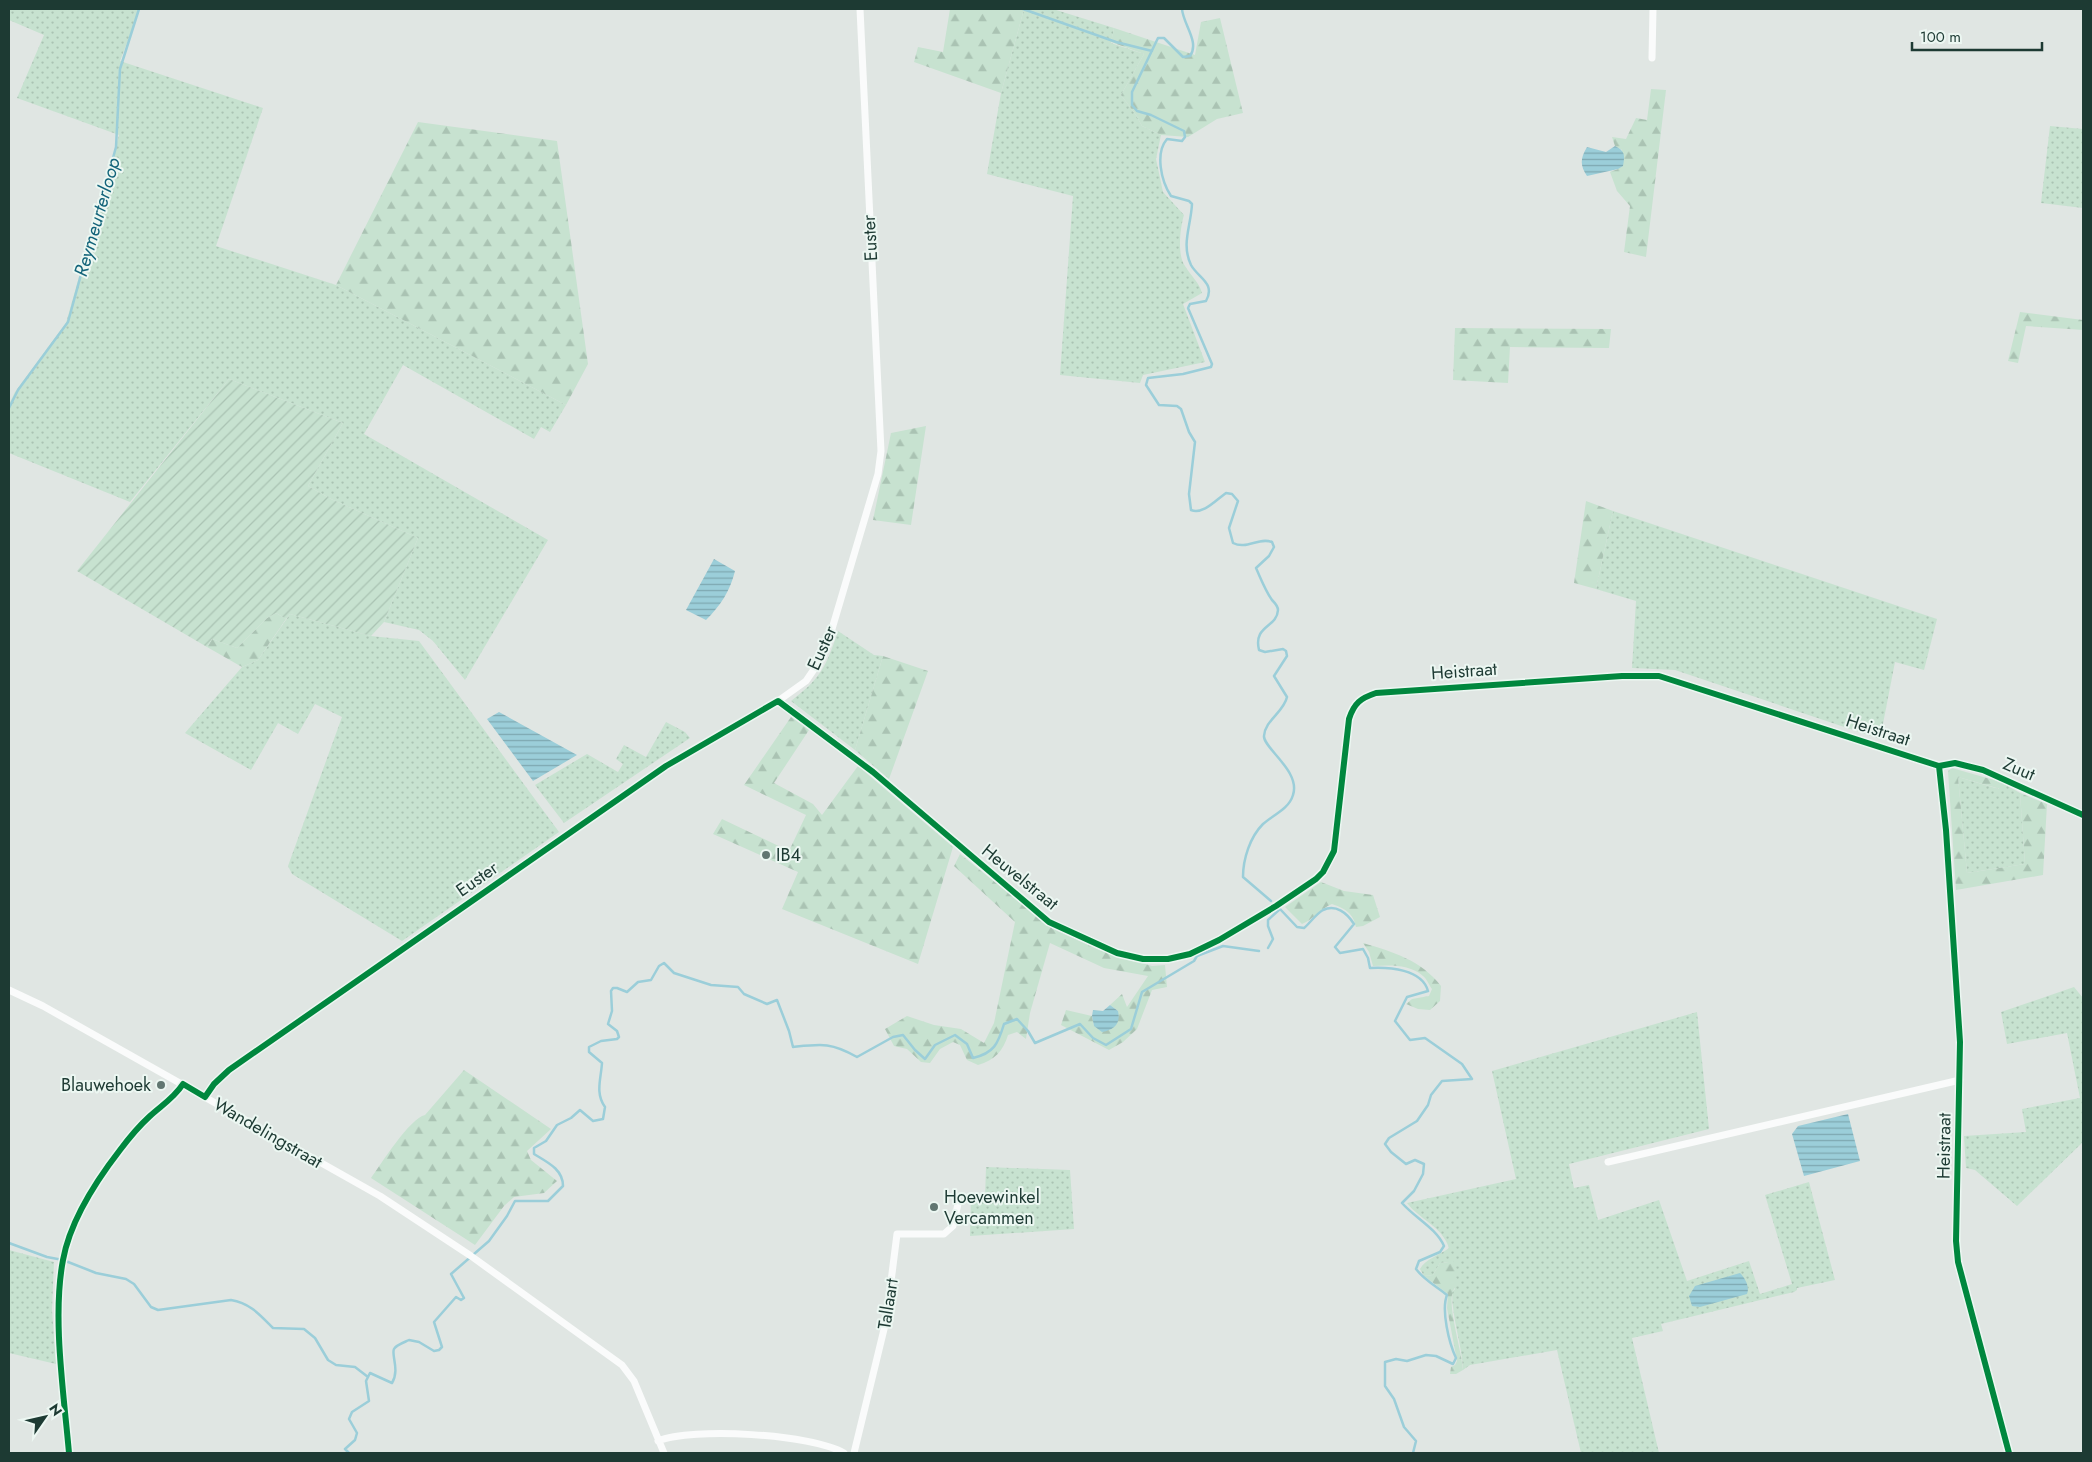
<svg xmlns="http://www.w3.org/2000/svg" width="2092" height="1462" viewBox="0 0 2092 1462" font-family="Jost,sans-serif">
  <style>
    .grass { fill: url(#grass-dots) }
    .forest { fill: url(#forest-firs) }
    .garden { fill: url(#garden-furrows) }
    .water { fill: url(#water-rules) }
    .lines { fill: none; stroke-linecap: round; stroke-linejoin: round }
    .stream { stroke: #9bced9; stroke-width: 2.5 }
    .minor { stroke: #fafbfb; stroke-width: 7 }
    .cycleway-casing { stroke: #ecf7f2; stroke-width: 9 }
    .cycleway { stroke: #00873e; stroke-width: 6 }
    .poi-dot { fill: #617671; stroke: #ecf7f2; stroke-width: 2 }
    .labels { text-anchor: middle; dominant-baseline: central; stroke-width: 4; stroke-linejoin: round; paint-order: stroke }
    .street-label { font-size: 18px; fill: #1d3a33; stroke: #ecf7f2 }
    .poi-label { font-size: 18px; fill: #1d3a33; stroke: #ecf7f2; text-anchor: start }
    .water-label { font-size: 19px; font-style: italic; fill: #13647a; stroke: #ecf7f2 }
  </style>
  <defs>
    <pattern id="grass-dots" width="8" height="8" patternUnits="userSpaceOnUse" patternTransform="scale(1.25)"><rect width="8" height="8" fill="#c7e2d0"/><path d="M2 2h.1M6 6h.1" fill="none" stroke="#aac3b3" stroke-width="1.8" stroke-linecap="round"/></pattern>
    <pattern id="forest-firs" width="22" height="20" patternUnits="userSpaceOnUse" patternTransform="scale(1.25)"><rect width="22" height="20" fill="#c7e2d0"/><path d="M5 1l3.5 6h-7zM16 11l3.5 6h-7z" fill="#aac3b3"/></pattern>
    <pattern id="garden-furrows" width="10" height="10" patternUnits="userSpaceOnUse" patternTransform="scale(1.25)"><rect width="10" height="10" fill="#c7e2d0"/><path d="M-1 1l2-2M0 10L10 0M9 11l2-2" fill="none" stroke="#aac3b3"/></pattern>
    <pattern id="water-rules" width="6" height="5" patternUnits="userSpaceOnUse" patternTransform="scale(1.25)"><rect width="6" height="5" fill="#9bced9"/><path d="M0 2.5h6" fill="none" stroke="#7ea8b1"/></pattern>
  </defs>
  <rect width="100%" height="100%" fill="#e0e6e3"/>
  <path class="grass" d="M 9,9 L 140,9 L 120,61 L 263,108 L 216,246 L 336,285 L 566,405 L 550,432 L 541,427 L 534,439 L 403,365 L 364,434 L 548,540 L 465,680 L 433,641 L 419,630 L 384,622 L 418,538 L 331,499 L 308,486 L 343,423 L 229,379 L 130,502 L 9,453 L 9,404 L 15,392 L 66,323 L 119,135 L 17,98 L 44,35 L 9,20 Z
    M 1024,9 L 1053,9 L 1114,28 L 1111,43 L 1144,54 L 1121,95 L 1136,115 L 1142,126 L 1161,135 L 1156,159 L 1163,192 L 1184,215 C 1180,228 1177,255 1185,266 C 1191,276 1199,282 1202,293 L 1183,304 L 1205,362 L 1143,375 L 1140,383 L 1060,375 L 1073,196 L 987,174 L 1001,93 Z
    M 2050,126 L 2083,129 L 2083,208 L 2041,203 Z
    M 1613,511 L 1937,619 L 1924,670 L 1895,662 L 1880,739 L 1675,670 L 1632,668 L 1636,601 L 1596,589 Z
    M 290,614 L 371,636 L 419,641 L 559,832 L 402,941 L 292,874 L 288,866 L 342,717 L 315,704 L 298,734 L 278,723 L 251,770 L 185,733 L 242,667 L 258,660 Z
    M 838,631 L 874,655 L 883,656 L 855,750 L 791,701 C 821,678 826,667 838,631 Z
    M 666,722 L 685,732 L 690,738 L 564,823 L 535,785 L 587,754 L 618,772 L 623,764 L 616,759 L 624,745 L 646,757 Z
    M 1958,777 L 1999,789 L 2001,782 L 2020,793 L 2025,864 L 1967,873 Z
    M 2074,987 L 2083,998 L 2083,1142 L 2017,1206 L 1975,1170 L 1966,1168 L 1964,1136 L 2026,1132 L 2022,1109 L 2080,1098 L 2067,1033 L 2007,1044 L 2001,1012 Z
    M 1697,1012 L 1709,1129 L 1569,1164 L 1574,1188 L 1589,1185 L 1598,1220 L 1659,1200 L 1687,1281 L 1749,1261 L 1760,1294 L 1792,1284 L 1765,1195 L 1809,1182 L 1835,1280 L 1797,1288 L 1797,1290 L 1794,1292 L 1661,1324 L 1663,1331 L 1632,1338 L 1659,1453 L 1581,1453 L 1557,1350 L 1470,1365 L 1463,1370 C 1462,1344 1452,1319 1452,1292 L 1455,1289 L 1454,1275 L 1449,1262 L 1440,1263 L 1433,1275 L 1424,1276 L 1420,1269 C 1425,1259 1440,1255 1449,1248 C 1442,1226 1420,1220 1407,1203 L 1516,1179 L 1492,1071 Z
    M 986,1167 L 1070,1170 L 1074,1229 L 970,1236 L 971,1198 L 985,1199 Z
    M 9,1250 L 54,1262 L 52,1310 L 56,1364 L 9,1353 Z"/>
  <path class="forest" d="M 950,9 L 1024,9 L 1001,93 L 914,62 L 918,47 L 943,52 Z
    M 1220,18 L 1243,113 L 1217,119 L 1188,137 L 1161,135 L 1142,126 L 1136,115 L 1121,95 L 1144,54 L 1111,42 L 1114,28 L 1195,55 L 1201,22 Z
    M 1651,89 L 1666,90 L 1646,257 L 1624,252 L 1630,206 L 1617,191 L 1610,172 L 1618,169 L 1622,150 L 1615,146 L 1612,137 L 1626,139 L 1636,118 L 1647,120 Z
    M 418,122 L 557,141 L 588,364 L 566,405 L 336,285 Z
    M 2020,312 L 2083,320 L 2083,330 L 2026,326 L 2018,363 L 2008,361 Z
    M 1455,328 L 1611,329 L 1609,348 L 1510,347 L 1508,383 L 1453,380 Z
    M 926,426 L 911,525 L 873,520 L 891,433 Z
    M 1586,501 L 1613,511 L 1596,589 L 1574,583 Z
    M 276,613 L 286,619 L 258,660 L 242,667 L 207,647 L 212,639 L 237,648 L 267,618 Z
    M 883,656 L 928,671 L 889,779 L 855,750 Z
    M 791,717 L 809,730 L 774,783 L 813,804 L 822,815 L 858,766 L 953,847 L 918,964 L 782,909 L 798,872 L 713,834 L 722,819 L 789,851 L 806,815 L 744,785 Z
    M 1952,768 L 2001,782 L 2000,789 L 1958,777 L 1967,873 L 2025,864 L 2020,793 L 2047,804 L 2043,875 L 1956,890 L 1948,771 Z
    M 960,854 L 1053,929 L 1099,950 L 1152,966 L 1165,965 L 1167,987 L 1152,990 L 1137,1029 L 1123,1042 L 1109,1050 L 1061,1025 L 1066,1010 L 1092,1016 L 1094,1026 L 1118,1011 L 1110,1005 L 1122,994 L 1127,1007 L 1148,976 L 1104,968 L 1050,943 L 1030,1013 L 1026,1039 L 1017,1032 L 1008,1035 C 1003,1051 995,1060 978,1065 L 967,1060 L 960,1045 L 953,1042 L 940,1049 L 930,1063 L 921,1062 L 907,1049 L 894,1046 L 885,1029 L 907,1016 L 934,1025 L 961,1029 L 984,1043 L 994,1023 L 1015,922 L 954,866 Z
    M 1321,882 L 1344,891 L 1373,895 L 1380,917 L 1363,926 L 1356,927 C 1353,913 1346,909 1332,904 C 1320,909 1314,919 1302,924 L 1285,907 Z
    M 1363,943 C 1393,952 1421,960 1441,986 L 1440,1001 L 1430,1010 L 1418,1009 L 1406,1004 L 1412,999 L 1429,996 L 1432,989 C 1429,985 1427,979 1423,976 C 1410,964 1389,965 1373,966 L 1369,952 Z
    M 464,1070 L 551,1129 L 527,1151 L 531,1160 L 557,1181 L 544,1193 L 514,1197 L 504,1206 L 475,1245 L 371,1178 C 381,1164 410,1118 425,1115 Z
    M 1452,1259 L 1456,1266 L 1454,1275 L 1459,1281 C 1457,1284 1455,1288 1453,1291 C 1447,1306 1462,1351 1463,1370 L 1456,1374 L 1450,1374 L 1451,1367 L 1455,1365 L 1457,1361 L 1447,1308 L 1448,1294 L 1424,1276 L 1433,1275 L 1440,1263 L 1449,1262 Z"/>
  <path class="garden" d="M 229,379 L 343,423 L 308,486 L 331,499 L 418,538 L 384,622 L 371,636 L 290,614 L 286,619 L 276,613 L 267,618 L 237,648 L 212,639 L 207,647 L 77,571 Z"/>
  <path class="water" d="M 1615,146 C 1625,151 1625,155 1623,166 L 1618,169 L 1587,176 C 1580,165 1580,159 1587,147 L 1606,152 Z
    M 714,559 L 735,571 C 730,591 721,605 706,620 L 686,610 Z
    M 499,712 L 577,755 L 533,781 L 487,719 Z
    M 1110,1005 L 1118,1011 C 1121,1024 1114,1030 1102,1032 L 1094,1026 L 1092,1016 L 1093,1010 L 1103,1011 Z
    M 1848,1114 L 1860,1161 L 1804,1176 L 1792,1134 L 1798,1126 Z
    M 1740,1273 C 1745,1278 1750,1287 1747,1294 L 1700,1307 L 1692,1306 L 1689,1296 L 1695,1286 Z"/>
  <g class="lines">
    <path class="stream" d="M 1023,9 L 1116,42 L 1152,51
      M 1182,9 C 1183,24 1200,42 1190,56 L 1183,57 L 1164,38 L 1158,38 L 1132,92 L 1132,105 L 1137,111 L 1151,115 L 1184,131 L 1185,137 L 1182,141 L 1167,139 C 1155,153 1161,181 1171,196 L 1189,201 L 1192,204 C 1191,226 1181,244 1191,265 C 1198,278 1216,283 1206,301 L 1190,304 L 1188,308 L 1212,364 L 1211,367 L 1183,374 L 1148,378 L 1146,385 L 1159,405 L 1177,406 L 1181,409 L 1189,432 L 1195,442 L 1189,494 L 1191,510 C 1203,515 1216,500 1226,493 L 1232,494 L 1238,501 L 1229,528 L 1233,543 C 1247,550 1258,537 1272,542 L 1274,547 L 1269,556 L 1256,568 C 1261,579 1265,590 1272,600 C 1275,603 1278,606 1278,610 C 1277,628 1253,625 1259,650 L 1265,652 L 1283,649 L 1286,651 L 1287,656 L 1274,676 L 1287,697 C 1284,712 1265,720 1264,736 C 1263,748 1301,771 1293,795 C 1289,809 1273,815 1263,824 C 1250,837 1243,859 1243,877 L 1271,901
      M 9,408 L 18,390 L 68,322 L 116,147 L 120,69 L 139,9
      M 1268,948 L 1273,939 L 1268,926 L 1268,920 L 1280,909 L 1297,927 L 1304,928 C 1310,923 1316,914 1323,910 C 1336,904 1347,913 1354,924 L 1335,947 L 1340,953 L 1363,949 L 1368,958 L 1370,968 C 1389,967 1422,969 1428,991 L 1407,997 L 1395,1021 L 1410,1040 L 1425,1038 L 1462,1064 L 1472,1079 L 1442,1081 L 1431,1095 L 1428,1105 L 1417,1121 L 1389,1138 L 1385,1144 L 1391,1152 L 1406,1164 L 1415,1160 L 1424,1164 L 1423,1174 L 1414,1191 L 1402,1203 C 1415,1218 1436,1228 1444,1246 L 1440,1252 L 1419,1261 L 1416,1269 C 1424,1280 1436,1286 1447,1295 C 1441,1310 1449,1343 1456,1358 L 1453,1364 L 1436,1356 L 1426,1355 L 1407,1361 L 1396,1359 L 1385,1362 L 1385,1386 L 1394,1399 L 1404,1427 L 1416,1441 L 1413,1453
      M 9,1243 L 47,1257 L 63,1260 L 96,1273 L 126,1279 L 134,1284 L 151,1307 L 158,1310 L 231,1300 C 250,1303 260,1315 273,1328 L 304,1329 L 315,1338 L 328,1360 L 336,1365 L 355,1367 L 368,1377
      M 349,1453 L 345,1449 L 355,1440 L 357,1433 L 349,1419 L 352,1412 L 369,1401 L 366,1381 L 370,1373 L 392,1383 C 400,1370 391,1355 394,1349 C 396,1345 405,1342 409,1340 L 419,1342 L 434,1351 L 439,1350 L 442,1347 L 434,1322 L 456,1297 L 461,1300 L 464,1298 L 451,1274 L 489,1241 L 507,1216 L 515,1201 L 548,1201 L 563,1186 C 563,1169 547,1162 534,1154 L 534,1148 L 546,1141 L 557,1125 L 571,1118 L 580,1110 L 593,1121 L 603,1119 L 605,1107 C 595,1093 601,1079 602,1063 L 589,1052 L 589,1047 L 601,1041 L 617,1039 L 619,1037 L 617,1031 L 608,1024 L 612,1011 L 611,991 L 613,988 L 617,988 L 627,992 L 638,982 L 651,980 L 659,966 L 664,963 L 674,973 L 711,985 L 738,987 L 744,994 L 767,1004 L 777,1000 L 789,1031 L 793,1047 C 821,1044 831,1042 857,1057 L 893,1037 L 903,1035 L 915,1050 L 925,1059 L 935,1045 L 955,1035 L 967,1044 L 973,1058 C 994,1053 998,1044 1004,1024 L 1017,1019 L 1028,1031 L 1035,1043 L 1080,1024 L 1093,1038 L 1106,1045 L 1131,1029 L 1142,992 L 1194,961 L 1197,956 L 1223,946 L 1259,951"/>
    <path class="minor" d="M 1652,58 L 1653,9
      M 778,701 L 873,772 L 1049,922 L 1117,953 L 1143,959 L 1168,959 L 1190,954 L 1219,940 L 1276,906 L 1316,879 L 1323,872 L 1334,851 L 1349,719 C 1354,703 1361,698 1376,693 L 1622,676 L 1659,676 L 1939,766
      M 1939,766 L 1946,830 L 1960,1042 L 1956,1241 L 1958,1262 L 2009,1453
      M 1939,766 L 1955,763 L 1983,770 L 2083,815
      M 9,990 L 43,1006 L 380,1196 L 471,1256 L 622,1365 L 634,1381 L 664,1453
      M 205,1097 L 214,1084 L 229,1070 L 666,766 L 778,701 L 806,681 L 819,662 L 829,639 L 878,474 L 881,451 L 860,9
      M 1608,1162 L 1960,1080
      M 658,1441 C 692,1427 812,1434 844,1453
      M 69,1453 C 64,1395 52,1317 63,1260 C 70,1221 96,1181 120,1150 C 129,1138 139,1126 150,1116 C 162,1105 174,1098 183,1084
      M 854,1453 L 886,1321 L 897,1234 L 944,1234 L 953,1226 L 958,1204"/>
    <g class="cycleway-casing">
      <path id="cycleway" d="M 1939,766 L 1946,830 L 1960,1042 L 1956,1241 L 1958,1262 L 2009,1453
        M 1939,766 L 1955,763 L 1983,770 L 2083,815
        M 69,1453 C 64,1395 52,1317 63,1260 C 70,1221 96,1181 120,1150 C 129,1138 139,1126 150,1116 C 162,1105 174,1098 183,1084 L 205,1097 L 214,1084 L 229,1070 L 666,766 L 778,701 L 873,772 L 1049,922 L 1117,953 L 1143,959 L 1168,959 L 1190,954 L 1219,940 L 1276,906 L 1316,879 L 1323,872 L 1334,851 L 1349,719 C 1354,703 1361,698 1376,693 L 1622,676 L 1659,676 L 1939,766"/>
    </g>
    <use href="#cycleway" class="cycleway"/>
  </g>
  <g class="poi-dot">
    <circle cx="766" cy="855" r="5"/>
    <circle cx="161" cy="1085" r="5"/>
    <circle cx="934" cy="1207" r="5"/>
  </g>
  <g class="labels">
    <g class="street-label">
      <text transform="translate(870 238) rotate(-93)">Euster</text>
      <text transform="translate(822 648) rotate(-66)">Euster</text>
      <text transform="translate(1464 671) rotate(-4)">Heistraat</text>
      <text transform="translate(1878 730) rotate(18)">Heistraat</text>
      <text transform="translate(2019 769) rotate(23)">Zuut</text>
      <text transform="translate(1020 877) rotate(39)">Heuvelstraat</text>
      <text transform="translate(477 879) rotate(-35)">Euster</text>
      <text transform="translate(268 1133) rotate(30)">Wandelingstraat</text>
      <text transform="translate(1944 1146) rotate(-89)">Heistraat</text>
      <text transform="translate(888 1304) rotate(-81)">Tallaart</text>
    </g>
    <g class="poi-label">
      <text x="776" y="855">IB4</text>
      <text x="151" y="1085" text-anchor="end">Blauwehoek</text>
      <text x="944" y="1197">Hoevewinkel<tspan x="944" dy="21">Vercammen</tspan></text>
    </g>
    <g class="water-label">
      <text transform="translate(97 217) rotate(-74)">Reymeurterloop</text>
    </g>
  </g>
  <rect width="2092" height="1462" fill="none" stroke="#1d3a33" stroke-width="20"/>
  <g transform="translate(45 1417) rotate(56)" stroke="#ecf7f2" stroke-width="4" paint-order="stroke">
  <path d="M0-4L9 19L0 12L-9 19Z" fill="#1d3a33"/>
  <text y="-8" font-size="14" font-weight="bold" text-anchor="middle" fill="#1d3a33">N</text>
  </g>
  <path d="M1912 42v8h130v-8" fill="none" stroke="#1d3a33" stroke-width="2.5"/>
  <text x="1920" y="42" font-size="15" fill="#1d3a33" stroke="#ecf7f2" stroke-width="4" paint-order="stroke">100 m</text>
</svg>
